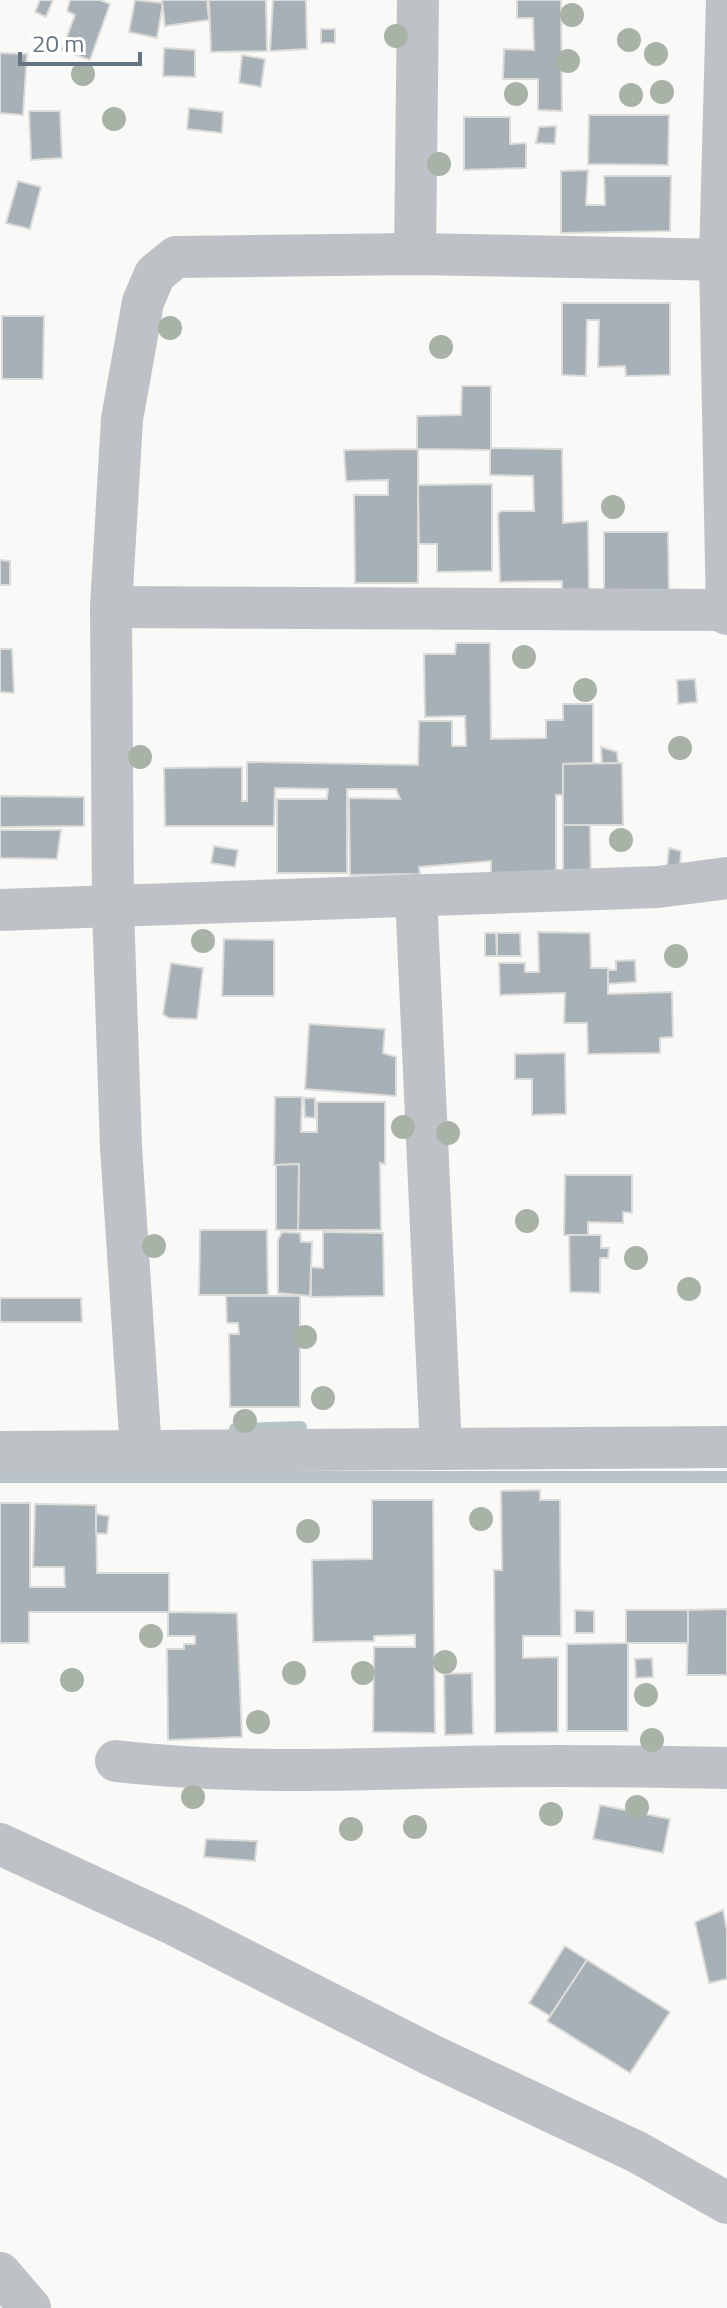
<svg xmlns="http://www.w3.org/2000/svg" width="727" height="2308" font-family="'Titillium Web',sans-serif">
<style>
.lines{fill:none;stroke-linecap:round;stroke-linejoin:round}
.stream{stroke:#b8c4c8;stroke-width:12}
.building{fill:#a7b0b6;stroke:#dbdbd9;stroke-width:2}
.street{stroke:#bec2c6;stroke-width:42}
.tree{fill:#a9b2a6}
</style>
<rect width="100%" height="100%" fill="#f9f9f7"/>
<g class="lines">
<!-- stream -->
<g class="stream">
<polyline points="235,1429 301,1427"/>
<polyline points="0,1477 727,1477"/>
</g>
</g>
<!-- building -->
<g class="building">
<polygon points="40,0 53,0 46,17 35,12"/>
<polygon points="70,0 100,0 110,4 90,60 62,50 75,15 67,11"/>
<polygon points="135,0 163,3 157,38 129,32"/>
<polygon points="162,0 207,0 209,20 165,26"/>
<polygon points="209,0 266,0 267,51 211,52"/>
<polygon points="273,0 306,0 307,49 270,51"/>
<polygon points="517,0 561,0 562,111 538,110 538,79 503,79 504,49 534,50 533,18 517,18"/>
<rect x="321" y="29" width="14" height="14"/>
<polygon points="164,48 195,50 195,77 163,76"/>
<polygon points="0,53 27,54 23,115 0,113"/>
<polygon points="242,55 265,59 261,87 239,83"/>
<polygon points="189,108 223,112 222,133 187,129"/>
<polygon points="29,111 60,111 62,158 31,160"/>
<polygon points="589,115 669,115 668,165 588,164"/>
<polygon points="464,117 510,117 510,144 526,143 526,168 464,170"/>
<polygon points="556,126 555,144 536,143 539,127"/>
<polygon points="588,170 586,205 605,205 604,176 671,176 670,231 561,233 561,171"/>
<polygon points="18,181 41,187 30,229 6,223"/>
<polygon points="562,303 670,303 670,375 626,376 625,366 598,367 599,320 587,320 586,376 562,375"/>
<polygon points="2,316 44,316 43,379 2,379"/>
<polygon points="462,386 491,386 491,448 562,449 563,523 588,521 589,596 562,596 562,581 500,582 498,514 501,511 534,511 533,476 490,475 490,450 418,449 418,583 355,583 354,495 388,495 388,480 346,481 344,450 417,449 417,416 461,415"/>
<polygon points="492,484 492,571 437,572 437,544 419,544 418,485"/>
<polygon points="604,532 668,532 669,595 604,594"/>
<polygon points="0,560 10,561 10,585 0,585"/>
<polygon points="456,643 490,643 491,739 546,738 546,720 563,720 563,704 593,704 593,763 563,764 564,795 556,795 556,884 491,885 491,861 419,867 420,874 350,875 349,798 400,799 396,789 347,789 347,873 277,873 277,799 327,799 328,789 275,788 274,826 165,826 164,768 242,767 242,801 247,801 247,762 418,765 419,721 452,721 452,746 466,746 465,716 425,717 424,654 455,654"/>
<polygon points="0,649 12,649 14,693 0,692"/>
<polygon points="695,679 697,702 678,704 677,680"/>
<polygon points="601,747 617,752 618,763 602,764"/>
<polygon points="622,763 623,825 563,825 563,764"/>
<polygon points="0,796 84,797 84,826 0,827"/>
<polygon points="563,825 590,825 591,885 563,885"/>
<polygon points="0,830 61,830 57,859 0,858"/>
<polygon points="214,846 238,850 235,867 211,863"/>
<polygon points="669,848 681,851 680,868 667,868"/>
<polygon points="538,932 590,933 591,968 608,968 608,994 672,992 673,1037 660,1038 660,1053 588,1054 587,1023 564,1023 565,993 500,995 499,963 525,963 525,972 539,972"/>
<polygon points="485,933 496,933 497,956 485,956"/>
<polygon points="497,933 520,933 521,956 497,956"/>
<polygon points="224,939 274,940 274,996 222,996"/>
<polygon points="635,960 636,982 608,984 608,970 616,970 616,961"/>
<polygon points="171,963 203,968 197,1019 169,1018 163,1014"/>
<polygon points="309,1024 385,1029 383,1053 396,1057 396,1096 305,1089"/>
<polygon points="565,1053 566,1114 532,1115 532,1079 515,1079 515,1054"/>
<polygon points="275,1097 302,1097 301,1132 317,1132 317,1102 385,1102 385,1164 380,1163 381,1230 298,1230 299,1164 274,1165"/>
<polygon points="304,1098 315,1098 315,1118 305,1117"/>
<polygon points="299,1164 298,1230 276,1230 276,1165"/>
<polygon points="565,1175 632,1175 632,1213 623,1212 623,1223 588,1222 588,1235 564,1235"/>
<polygon points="200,1230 267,1230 268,1295 199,1295"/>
<polygon points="282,1232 300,1233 301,1242 312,1242 310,1296 278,1293 278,1240"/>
<polygon points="323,1232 383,1233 384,1296 311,1297 311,1267 323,1268"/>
<polygon points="569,1235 601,1235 601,1248 609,1248 608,1258 600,1258 600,1293 570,1292"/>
<polygon points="226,1296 300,1296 300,1407 230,1407 229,1334 239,1334 238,1323 227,1323"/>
<polygon points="0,1298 81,1298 82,1322 0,1322"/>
<polygon points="540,1490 540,1500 560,1500 561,1636 523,1636 523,1658 558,1657 558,1732 495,1733 494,1570 502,1570 501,1491"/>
<polygon points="372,1500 433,1500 435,1733 373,1732 374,1647 415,1647 415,1635 374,1636 374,1641 313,1642 312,1560 372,1559"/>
<polygon points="0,1503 30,1503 30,1587 65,1587 64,1567 33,1567 35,1504 96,1505 97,1573 169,1573 169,1612 237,1613 242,1737 168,1740 167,1649 184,1649 184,1644 195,1644 195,1636 168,1636 168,1612 29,1612 29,1643 0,1643"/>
<polygon points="96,1514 109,1516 107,1534 96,1533"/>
<polygon points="727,1609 727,1675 687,1675 688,1610"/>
<polygon points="575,1610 594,1611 594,1633 575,1633"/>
<polygon points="626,1610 688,1610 688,1643 628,1643 628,1731 567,1731 567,1644 626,1643"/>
<polygon points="652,1658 653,1677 636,1678 635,1659"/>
<polygon points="472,1673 473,1734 445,1735 444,1674"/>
<polygon points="600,1805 670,1819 663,1853 593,1839"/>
<polygon points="206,1839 257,1841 255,1861 204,1857"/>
<polygon points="723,1910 727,1931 727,1979 709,1983 695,1922"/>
<polygon points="565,1946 587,1960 550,2016 529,2003"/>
<polygon points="587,1960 670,2012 630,2073 547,2021"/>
</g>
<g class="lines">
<!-- street -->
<g class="street">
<polyline points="727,0 720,260 727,614"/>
<polyline points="415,254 418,0"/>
<polyline points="111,607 727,610"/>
<polyline points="416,895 441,1449"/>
<polyline points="0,910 658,887 727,878"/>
<polyline points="141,1451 121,1147 113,909 111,607 122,419 143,302 155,274 176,257 415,254 727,260"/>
<polyline points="0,1452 727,1447"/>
<path d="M116,1761c114,13 228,9 342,6 90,-2 179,-1 269,1"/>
<polyline points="0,1844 175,1925 431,2055 637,2152 727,2203"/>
<polyline points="0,2273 30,2308"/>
</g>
</g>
<!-- trees -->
<g class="tree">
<circle cx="572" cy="15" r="12"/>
<circle cx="396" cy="36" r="12"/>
<circle cx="629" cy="40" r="12"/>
<circle cx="656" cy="54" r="12"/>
<circle cx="568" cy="61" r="12"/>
<circle cx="83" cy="74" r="12"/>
<circle cx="662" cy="92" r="12"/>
<circle cx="516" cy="94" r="12"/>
<circle cx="631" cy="95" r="12"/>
<circle cx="114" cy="119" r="12"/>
<circle cx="439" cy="164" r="12"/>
<circle cx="170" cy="328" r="12"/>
<circle cx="441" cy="347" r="12"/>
<circle cx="613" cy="507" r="12"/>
<circle cx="524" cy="657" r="12"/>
<circle cx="585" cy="690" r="12"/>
<circle cx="680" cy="748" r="12"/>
<circle cx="140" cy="757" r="12"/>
<circle cx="621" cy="840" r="12"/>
<circle cx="203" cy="941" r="12"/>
<circle cx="676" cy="956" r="12"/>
<circle cx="403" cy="1127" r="12"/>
<circle cx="448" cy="1133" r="12"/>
<circle cx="527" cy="1221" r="12"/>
<circle cx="154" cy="1246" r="12"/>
<circle cx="636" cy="1258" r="12"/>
<circle cx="689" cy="1289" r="12"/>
<circle cx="305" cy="1337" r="12"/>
<circle cx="323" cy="1398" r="12"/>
<circle cx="245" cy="1421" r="12"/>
<circle cx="481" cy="1519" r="12"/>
<circle cx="308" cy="1531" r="12"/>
<circle cx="151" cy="1636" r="12"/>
<circle cx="445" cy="1662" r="12"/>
<circle cx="294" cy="1673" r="12"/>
<circle cx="363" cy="1673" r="12"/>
<circle cx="72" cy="1680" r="12"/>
<circle cx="646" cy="1695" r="12"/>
<circle cx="258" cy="1722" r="12"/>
<circle cx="652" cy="1740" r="12"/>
<circle cx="193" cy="1797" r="12"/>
<circle cx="637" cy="1807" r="12"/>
<circle cx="551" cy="1814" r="12"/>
<circle cx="415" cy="1827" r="12"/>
<circle cx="351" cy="1829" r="12"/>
</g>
<!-- scale -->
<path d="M20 52v12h120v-12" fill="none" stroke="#657480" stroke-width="4"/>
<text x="32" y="52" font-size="24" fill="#657480" stroke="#ffffff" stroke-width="6" paint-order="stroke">20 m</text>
</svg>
